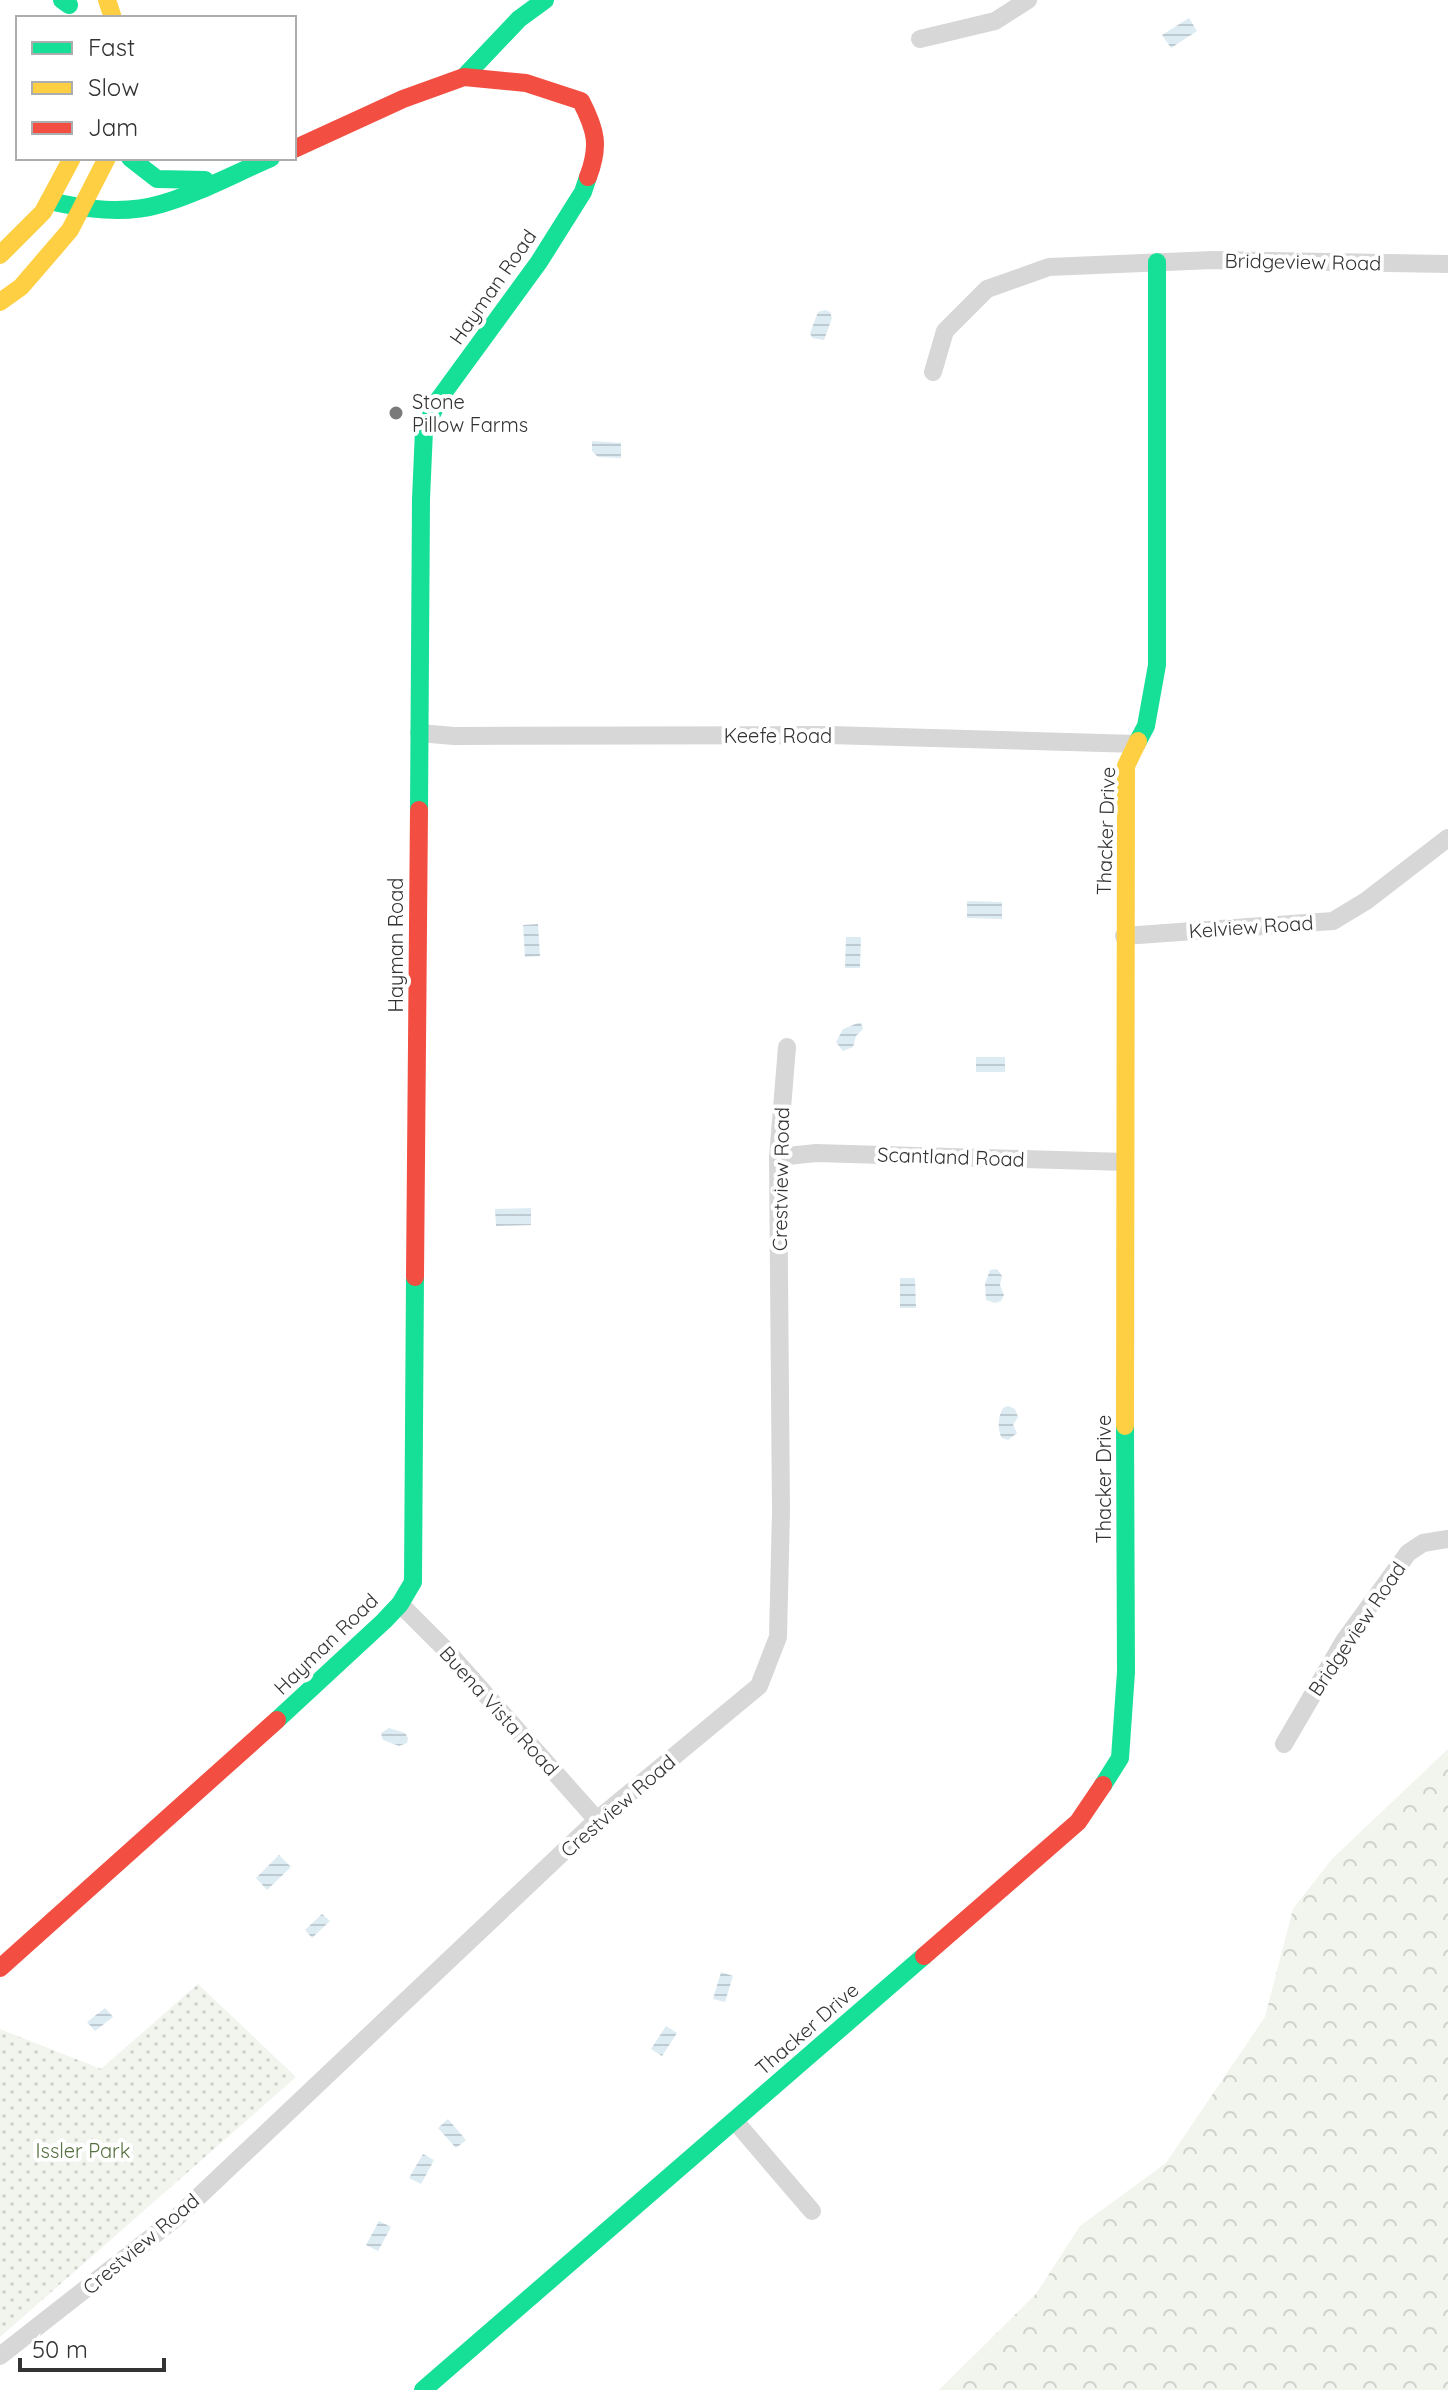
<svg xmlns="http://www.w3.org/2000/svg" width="1448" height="2390" font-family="Quicksand,sans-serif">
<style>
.forest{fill:url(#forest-crowns)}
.park{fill:url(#park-dots)}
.water{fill:url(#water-rules)}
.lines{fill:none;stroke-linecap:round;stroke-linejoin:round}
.street{stroke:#d7d7d7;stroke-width:18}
.fast{stroke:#16e098;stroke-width:18}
.slow{stroke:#ffcf43;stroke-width:18}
.jam{stroke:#f24e42;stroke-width:18}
.poi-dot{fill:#7a7a7a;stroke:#fff;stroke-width:3}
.labels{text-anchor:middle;stroke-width:8;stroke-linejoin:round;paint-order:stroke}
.street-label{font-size:20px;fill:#333;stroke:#fff}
.poi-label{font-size:20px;fill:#333;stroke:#fff;text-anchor:start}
.park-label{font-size:20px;fill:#56703f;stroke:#fff}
</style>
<defs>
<pattern id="forest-crowns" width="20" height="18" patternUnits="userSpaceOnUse" patternTransform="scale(2)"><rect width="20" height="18" fill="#f1f5ed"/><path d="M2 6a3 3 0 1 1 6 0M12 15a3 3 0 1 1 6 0" fill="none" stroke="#cfd2cc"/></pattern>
<pattern id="park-dots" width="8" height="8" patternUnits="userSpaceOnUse" patternTransform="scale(2)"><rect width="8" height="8" fill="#f1f5ed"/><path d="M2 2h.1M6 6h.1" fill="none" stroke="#cfd2cc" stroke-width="1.8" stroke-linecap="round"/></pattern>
<pattern id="water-rules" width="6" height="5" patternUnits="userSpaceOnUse" patternTransform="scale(2)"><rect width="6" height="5" fill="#ddebf3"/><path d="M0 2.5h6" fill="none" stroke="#becad1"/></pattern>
</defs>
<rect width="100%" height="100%" fill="#fff"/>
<!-- forest -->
<polygon class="forest" points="1448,1749 1448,2390 939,2390 1036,2294 1080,2226 1166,2163 1265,2017 1293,1909 1332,1859"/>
<!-- park -->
<polygon class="park" points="198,1984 296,2077 0,2337 0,2029 101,2069"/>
<!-- water -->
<g class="water">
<polygon points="1189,18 1197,31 1171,48 1162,35"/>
<polygon points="825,310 830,312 832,318 824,340 812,338 810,333 818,312"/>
<polygon points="592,441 621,443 621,458 598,457 592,451"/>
<polygon points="967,901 1002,902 1002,919 967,918"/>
<polygon points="538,924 540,956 525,957 523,925"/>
<polygon points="846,937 861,937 860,968 845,968"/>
<polygon points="858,1023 861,1023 863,1029 856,1036 853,1047 843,1051 836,1042 843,1029"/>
<rect x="976" y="1057" width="29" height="15"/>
<polygon points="531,1208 531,1225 496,1226 495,1209"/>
<polygon points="997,1269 1002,1276 1000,1285 1004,1295 1001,1301 995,1303 986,1300 985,1284 990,1270"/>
<polygon points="900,1278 915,1278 916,1308 900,1308"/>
<path d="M1008,1406l7,3 3,8 -5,8 4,8 -9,7 -6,-2c-5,-8 -4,-22 1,-30z"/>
<polygon points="389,1728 405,1733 408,1738 407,1743 399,1746 383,1740 381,1733"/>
<polygon points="279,1855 291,1867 267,1890 256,1878"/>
<polygon points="322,1914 330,1921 312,1938 305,1930"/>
<polygon points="721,1972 733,1976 725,2002 713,1999"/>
<polygon points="105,2008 113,2017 95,2031 87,2022"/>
<polygon points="666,2026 677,2033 662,2056 651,2049"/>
<polygon points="448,2119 466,2140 456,2148 438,2128"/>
<polygon points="423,2154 434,2160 421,2184 409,2178"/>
<polygon points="379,2221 391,2227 378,2251 366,2245"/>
</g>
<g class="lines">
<!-- street -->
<g class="street">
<polyline points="920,39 995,21 1028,0"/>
<polyline points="933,372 945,331 987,289 1049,267 1213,260 1448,264"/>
<polyline points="419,733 454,736 829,735 1137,744"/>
<polyline points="1124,936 1333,921 1366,901 1448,838"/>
<polyline points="778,1157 816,1153 1125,1162"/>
<polyline points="400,1604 446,1650 597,1820"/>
<polyline points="1284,1744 1344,1641 1408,1553 1423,1543 1448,1539"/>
<polyline points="735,2121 812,2211"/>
<polyline points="0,2356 176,2218 597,1820 759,1686 778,1637 781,1511 778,1157 787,1047"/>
</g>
<!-- fast -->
<g class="fast">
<polyline points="62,0 69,5"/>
<polyline points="464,77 519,19 545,0"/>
<polyline points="130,158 157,179 205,180"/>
<path d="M49,201c36,8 75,14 112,3 36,-10 75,-31 110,-46"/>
<polyline points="1138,741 1146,726 1157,665 1157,262"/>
<polyline points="419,810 421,499 424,430 439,399 539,262 583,192 588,177"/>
<polyline points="277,1720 384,1621 400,1604 413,1582 415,1277"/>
<polyline points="1103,1785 1120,1758 1126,1672 1125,1426"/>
<polyline points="423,2390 924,1956"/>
</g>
<!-- slow -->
<g class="slow">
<polyline points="107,0 113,18"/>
<polyline points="0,255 43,212 72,158"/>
<polyline points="0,302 21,287 70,230 107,158"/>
<polyline points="1125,1426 1126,766 1138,741"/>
</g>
<!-- jam -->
<g class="jam">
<path d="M294,149l109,-50 61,-22 62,6 55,18c15,29 19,45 7,76"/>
<polyline points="415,1277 419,810"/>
<polyline points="924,1956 1078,1822 1103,1785"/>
<polyline points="0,1968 277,1720"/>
</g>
</g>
<!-- markers -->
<circle class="poi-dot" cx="396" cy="413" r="8"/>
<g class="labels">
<!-- street labels -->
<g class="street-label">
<text transform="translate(1303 262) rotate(1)" y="7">Bridgeview Road</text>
<text transform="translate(493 287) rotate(-55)" y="7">Hayman Road</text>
<text x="778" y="743">Keefe Road</text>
<text transform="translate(1106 831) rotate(-88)" y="7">Thacker Drive</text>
<text transform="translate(1251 927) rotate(-4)" y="7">Kelview Road</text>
<text transform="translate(396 945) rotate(-90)" y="7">Hayman Road</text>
<text transform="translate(951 1157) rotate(2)" y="7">Scantland Road</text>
<text transform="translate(781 1179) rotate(-89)" y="7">Crestview Road</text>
<text transform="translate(1104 1479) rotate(-90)" y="7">Thacker Drive</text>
<text transform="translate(1357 1629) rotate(-56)" y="7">Bridgeview Road</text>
<text transform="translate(326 1644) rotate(-44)" y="7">Hayman Road</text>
<text transform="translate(499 1711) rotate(48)" y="7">Buena Vista Road</text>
<text transform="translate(618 1806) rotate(-41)" y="7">Crestview Road</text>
<text transform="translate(807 2029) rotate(-41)" y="7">Thacker Drive</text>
<text transform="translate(141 2244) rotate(-40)" y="7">Crestview Road</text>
</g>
<!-- poi labels -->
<g class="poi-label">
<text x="412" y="409">Stone<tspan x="412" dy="23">Pillow Farms</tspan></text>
</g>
<!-- park labels -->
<g class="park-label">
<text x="83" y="2158">Issler Park</text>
</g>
</g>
<!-- legend -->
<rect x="16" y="16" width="280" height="144" fill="#ffffff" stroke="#adadad" stroke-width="2"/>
<rect x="32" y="42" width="40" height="12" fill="#16e098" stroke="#adadad" stroke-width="2"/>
<text x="88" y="56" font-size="24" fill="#333333">Fast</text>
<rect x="32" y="82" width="40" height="12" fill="#ffcf43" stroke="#adadad" stroke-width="2"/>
<text x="88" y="96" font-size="24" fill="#333333">Slow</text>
<rect x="32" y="122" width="40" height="12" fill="#f24e42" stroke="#adadad" stroke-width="2"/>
<text x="88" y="136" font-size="24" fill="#333333">Jam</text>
<!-- scale -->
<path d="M20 2358v12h144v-12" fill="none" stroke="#333333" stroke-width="4"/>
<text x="32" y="2358" font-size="24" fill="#333333" stroke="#ffffff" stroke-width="6" paint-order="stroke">50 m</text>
</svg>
